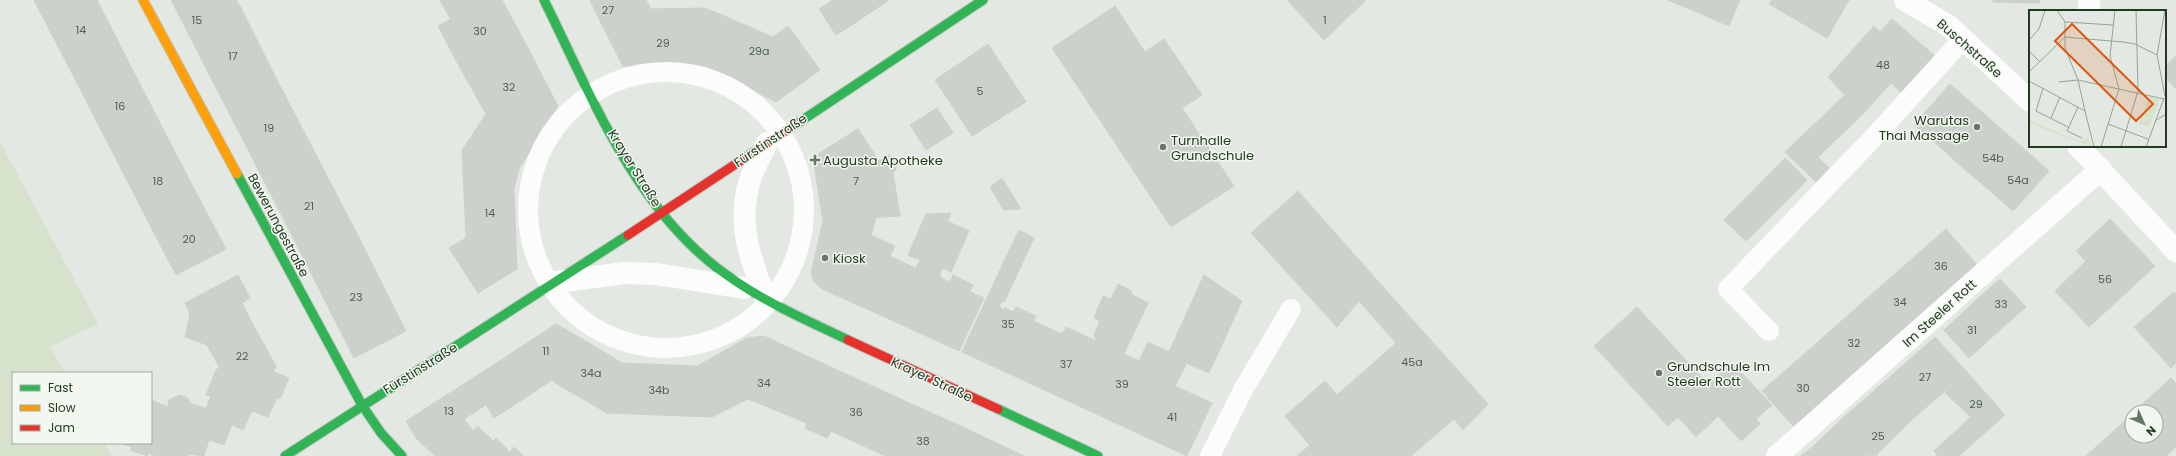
<svg xmlns="http://www.w3.org/2000/svg" width="2176" height="456" font-family="Poppins,sans-serif">
<style>
.green{fill:#d6e2cb}
.building{fill:#ccd1cb;stroke:#ccd1cb}
.lines{fill:none;stroke-linecap:round;stroke-linejoin:round}
.fast-casing{stroke:#bdc5bc;stroke-width:11}
.slow-casing{stroke:#bdc5bc;stroke-width:11}
.jam-casing{stroke:#bdc5bc;stroke-width:11}
.lane{stroke:#fbfcfb;stroke-width:20}
.street{stroke:#fbfcfb;stroke-width:22}
.fast{stroke:#30b455;stroke-width:9}
.slow{stroke:#ff9f0a;stroke-width:9}
.jam{stroke:#e5322d;stroke-width:9}
.poi-dot{fill:#667864;stroke:#f2f7f0;stroke-width:1.5}
.labels{text-anchor:middle;stroke-width:3;stroke-linejoin:round;paint-order:stroke}
.number-label{font-size:11px;fill:#4d614c}
.street-label{font-size:13px;fill:#223b20;stroke:#f2f7f0}
.poi-label{font-size:13px;fill:#223b20;stroke:#f2f7f0;text-anchor:start}
.inset-road{fill:none;stroke:#96a394;stroke-width:1}
.view{fill:#de580d;fill-opacity:0.15;stroke:#de580d;stroke-width:2}
.inset-edge{fill:none;stroke:#223b20;stroke-width:2}
</style>
<rect width="100%" height="100%" fill="#e3e8e2"/>
<!-- green -->
<polygon class="green" points="0,142 98,324 50,347 65,373 13,373 13,443 104,443 112,456 0,456"/>
<!-- building -->
<g class="building">
<polygon points="34,0 48,0 37,6"/>
<polygon points="48,0 97,0 125,55 76,81 37,6"/>
<polygon points="171,0 236,0 240,6 188,33"/>
<polygon points="440,0 488,0 451,20"/>
<polygon points="488,0 502,0 521,35 460,68 438,26"/>
<polygon points="590,0 641,0 600,21"/>
<polygon points="641,0 646,0 651,9 704,8 722,15 706,66 623,66 600,21"/>
<polygon points="833,0 836,0 852,25 836,35 819,9"/>
<polygon points="836,0 889,0 852,25"/>
<polygon points="1287,0 1366,0 1324,40"/>
<polygon points="1668,0 1702,0 1697,12"/>
<polygon points="1702,0 1740,0 1729,26 1697,12"/>
<polygon points="1772,0 1849,0 1827,38 1769,4"/>
<polygon points="1993,0 2040,0 2040,3 1993,2"/>
<polygon points="240,6 277,80 226,107 188,33"/>
<polygon points="1115,6 1145,52 1164,39 1202,95 1182,108 1234,186 1171,227 1052,48"/>
<polygon points="722,15 773,37 788,26 820,70 776,102 706,66"/>
<polygon points="1892,19 1935,56 1902,93 1881,74 1854,105 1828,77 1874,26 1880,32"/>
<polygon points="521,35 558,106 519,169 469,140 486,114 460,68"/>
<polygon points="988,44 1026,102 972,136 935,80"/>
<polygon points="125,55 164,131 115,157 76,81"/>
<polygon points="2176,56 2176,89 2165,78 2165,66"/>
<polygon points="1881,74 1891,83 1863,114 1818,157 1829,168 1816,182 1785,152 1845,95 1854,105"/>
<polygon points="277,80 313,149 261,175 226,107"/>
<polygon points="1950,84 1975,106 1940,147 1914,125"/>
<polygon points="1975,106 1999,127 1963,168 1940,147"/>
<polygon points="937,108 953,133 926,150 910,125"/>
<polygon points="1999,127 2023,148 1988,189 1963,168"/>
<polygon points="858,129 879,161 889,155 895,160 897,168 893,173 900,216 823,221 813,157"/>
<polygon points="164,131 202,204 152,229 115,157"/>
<polygon points="469,140 519,169 514,189 517,269 478,293 449,248 466,238 462,150"/>
<polygon points="2023,148 2049,171 2013,211 1988,189"/>
<polygon points="313,149 358,236 306,263 261,175"/>
<polygon points="1785,158 1807,180 1746,241 1724,220"/>
<polygon points="1002,178 1021,209 1004,210 990,187"/>
<polygon points="1298,191 1377,280 1337,327 1251,233"/>
<polygon points="202,204 226,249 176,275 152,229"/>
<polygon points="951,213 923,272 916,268 920,260 908,255 926,214"/>
<polygon points="876,218 871,235 895,246 890,256 923,272 900,324 822,289 814,282 811,273 823,221"/>
<polygon points="2110,219 2155,266 2089,327 2055,291 2086,261 2076,251"/>
<polygon points="947,221 969,231 951,272 943,268 940,273 941,278 950,282 953,275 973,285 970,292 984,298 959,351 900,324"/>
<polygon points="1946,229 1978,266 1936,302 1904,266"/>
<polygon points="1019,230 1034,238 1014,281 998,274"/>
<polygon points="358,236 406,331 354,358 306,263"/>
<polygon points="1904,266 1936,302 1897,338 1864,301"/>
<polygon points="998,274 1014,281 1005,301 999,304 1002,310 1005,308 1013,312 1016,307 1036,316 1033,321 1049,328 1025,381 962,352"/>
<polygon points="238,275 250,298 242,303 251,321 207,345 185,337 190,314 185,303"/>
<polygon points="1204,275 1242,301 1209,373 1186,363 1188,360 1169,352"/>
<polygon points="2000,279 2026,307 2001,329 1975,301"/>
<polygon points="1377,280 1488,404 1463,430 1454,419 1411,456 1319,456 1285,416 1325,381 1337,395 1396,343 1359,301"/>
<polygon points="1118,284 1132,291 1107,346 1096,341 1094,334 1100,321 1094,318 1103,296 1111,299"/>
<polygon points="2174,292 2176,294 2176,363 2171,368 2134,327"/>
<polygon points="1131,294 1148,303 1124,354 1107,346"/>
<polygon points="1864,301 1897,338 1843,385 1811,348"/>
<polygon points="1975,301 2001,329 1969,358 1944,330"/>
<polygon points="1637,307 1708,384 1732,363 1772,405 1756,419 1760,424 1741,441 1718,416 1696,437 1678,417 1668,426 1594,346"/>
<polygon points="251,321 276,366 228,383 207,345"/>
<polygon points="556,324 584,340 557,384 552,380 522,400 498,362"/>
<polygon points="1066,327 1107,346 1079,406 1025,381 1049,328 1062,334"/>
<polygon points="764,336 833,368 807,423 748,399 712,417 697,366 747,338"/>
<polygon points="1935,337 1967,372 1915,417 1884,382"/>
<polygon points="584,340 622,363 607,413 557,384"/>
<polygon points="1148,342 1169,352 1133,431 1079,406 1107,346 1139,361"/>
<polygon points="1811,348 1843,385 1795,428 1762,391"/>
<polygon points="1169,352 1188,360 1175,386 1212,403 1187,456 1133,431"/>
<polygon points="498,362 522,400 494,418 486,405 464,419 473,431 478,426 493,441 479,456 435,456 416,438 406,421"/>
<polygon points="622,363 697,366 712,417 607,413"/>
<polygon points="276,366 274,372 289,378 280,399 277,398 268,417 252,411 243,430 232,425 224,445 209,440 204,456 189,454 188,456 156,456 148,453 147,456 130,450 132,447 123,444 151,443 151,400 168,407 169,400 179,395 188,398 191,404 206,408 211,396 206,395 216,370 219,368 228,383"/>
<polygon points="833,368 905,401 881,454 831,431 827,438 805,428"/>
<polygon points="1967,372 2005,415 1959,456 1938,456 1934,451 1971,417 1945,393"/>
<polygon points="2171,378 2176,384 2176,447 2166,456 2160,456 2142,436 2156,436 2156,412 2134,412"/>
<polygon points="1884,382 1915,417 1877,454 1844,417"/>
<polygon points="905,401 965,428 952,456 886,456 881,454"/>
<polygon points="1844,417 1877,454 1878,455 1820,456 1812,447"/>
<polygon points="2127,419 2132,424 2132,436 2142,436 2160,456 2086,456"/>
<polygon points="965,428 1024,456 952,456"/>
<polygon points="496,438 510,452 514,447 523,456 479,456"/>
<polygon points="1310,445 1319,456 1297,456"/>
<polygon points="1812,447 1820,456 1801,456"/>
</g>
<g class="lines">
<!-- fast casing -->
<g class="fast-casing">
<g id="fast">
<path d="M544,0c46,93 88,202 172,267 41,32 86,51 132,73"/>
<polyline points="798,123 983,0"/>
<polyline points="237,174 362,405 381,433 402,456"/>
<polyline points="998,409 1098,456"/>
<polyline points="285,456 628,235"/>
</g>
</g>
<!-- slow casing -->
<g class="slow-casing">
<polyline id="slow" points="143,0 237,174"/>
</g>
<!-- jam casing -->
<g class="jam-casing">
<g id="jam">
<polyline points="628,235 798,123"/>
<polyline points="848,340 998,409"/>
</g>
</g>
<!-- lane -->
<g class="lane">
<circle cx="666" cy="210" r="138"/>
<polyline points="1769,331 1728,289 1876,135 1963,39"/>
<polyline points="1210,456 1243,390 1291,309"/>
</g>
<!-- street -->
<g class="street">
<polyline points="1905,0 1949,26 2030,101"/>
<polyline points="2089,11 2089,0"/>
<path d="M767,143c-6,12 -13,24 -17,37 -14,45 1,81 17,122"/>
<polyline points="2078,146 2176,251"/>
<polyline points="557,282 624,273 656,274 744,288"/>
<polyline points="1777,456 2101,169"/>
</g>
<!-- fast -->
<use href="#fast" class="fast"/>
<!-- slow -->
<use href="#slow" class="slow"/>
<!-- jam -->
<use href="#jam" class="jam"/>
</g>
<!-- markers -->
<g class="poi-dot">
<circle cx="1977" cy="127" r="4"/>
<circle cx="1163" cy="147" r="4"/>
<path d="M813 154h4v4h4v4h-4v4h-4v-4h-4v-4h4z"/>
<circle cx="825" cy="258" r="4"/>
<circle cx="1659" cy="373" r="4"/>
</g>
<g class="labels">
<!-- number labels -->
<g class="number-label">
<text x="608" y="14">27</text>
<text x="197" y="24">15</text>
<text x="1325" y="24">1</text>
<text x="81" y="34">14</text>
<text x="480" y="35">30</text>
<text x="663" y="47">29</text>
<text x="759" y="55">29a</text>
<text x="233" y="60">17</text>
<text x="1883" y="69">48</text>
<text x="509" y="91">32</text>
<text x="980" y="95">5</text>
<text x="120" y="110">16</text>
<text x="269" y="132">19</text>
<text x="1993" y="162">54b</text>
<text x="2018" y="184">54a</text>
<text x="158" y="185">18</text>
<text x="856" y="185">7</text>
<text x="309" y="210">21</text>
<text x="490" y="217">14</text>
<text x="189" y="243">20</text>
<text x="1941" y="270">36</text>
<text x="2105" y="283">56</text>
<text x="356" y="301">23</text>
<text x="1900" y="306">34</text>
<text x="2001" y="308">33</text>
<text x="1008" y="328">35</text>
<text x="1972" y="334">31</text>
<text x="1854" y="347">32</text>
<text x="546" y="355">11</text>
<text x="242" y="360">22</text>
<text x="1412" y="366">45a</text>
<text x="1066" y="368">37</text>
<text x="591" y="377">34a</text>
<text x="1925" y="381">27</text>
<text x="764" y="387">34</text>
<text x="1122" y="388">39</text>
<text x="1803" y="392">30</text>
<text x="659" y="394">34b</text>
<text x="1976" y="408">29</text>
<text x="449" y="415">13</text>
<text x="856" y="416">36</text>
<text x="1172" y="421">41</text>
<text x="1878" y="440">25</text>
<text x="923" y="445">38</text>
</g>
<!-- street labels -->
<g class="street-label">
<text transform="translate(1970 48) rotate(41)" y="5">Buschstraße</text>
<text transform="translate(770 140) rotate(-34)" y="5">Fürstinstraße</text>
<text transform="translate(635 168) rotate(58)" y="5">Krayer Straße</text>
<text transform="translate(279 225) rotate(62)" y="5">Bewerungestraße</text>
<text transform="translate(1939 313) rotate(-42)" y="5">Im Steeler Rott</text>
<text transform="translate(420 368) rotate(-32)" y="5">Fürstinstraße</text>
<text transform="translate(932 379) rotate(25)" y="5">Krayer Straße</text>
</g>
<!-- poi labels -->
<g class="poi-label">
<text x="1969" y="125" text-anchor="end">Warutas<tspan x="1969" dy="15">Thai Massage</tspan></text>
<text x="1171" y="145">Turnhalle<tspan x="1171" dy="15">Grundschule</tspan></text>
<text x="823" y="165">Augusta Apotheke</text>
<text x="833" y="263">Kiosk</text>
<text x="1667" y="371">Grundschule Im<tspan x="1667" dy="15">Steeler Rott</tspan></text>
</g>
</g>
<!-- overview -->
<g transform="translate(2029 10)">
<rect width="137" height="137" fill="#e3e8e2"/>
<path d="M120,87l11,2 -11,28 -10,-3zM0,110l52,22 7,-4 4,9 -63,-24z" fill="#d6e2cb"/>
<path class="inset-road" d="M28,0l8,12v26l13,32 7,31M136,0l-8,45 8,41M36,12l48,3M35,27l59,5 12,2 22,11M0,30l10,-11 6,-19M0,41l11,11M0,62l35,-34M0,71l56,30 9,36M30,72l19,-2 86,19M14,78l-7,23 32,16M49,97l-11,24 15,7M22,108l9,-21M126,111l11,-7M79,114l40,15M72,137l18,-58 -9,-33 5,-46M92,137l17,-56 -2,-81M117,137l18,-49"/>
<path class="view" d="M43,14l81,80 -17,17 -81,-80z"/>
<rect width="137" height="137" class="inset-edge"/>
</g>
<!-- legend -->
<rect x="12" y="372" width="140" height="72" fill="#f2f7f0" stroke="#9fac9d"/>
<rect x="20" y="385" width="20" height="6" fill="#30b455" stroke="#9fac9d"/>
<text x="48" y="392" font-size="12" fill="#223b20">Fast</text>
<rect x="20" y="405" width="20" height="6" fill="#ff9f0a" stroke="#9fac9d"/>
<text x="48" y="412" font-size="12" fill="#223b20">Slow</text>
<rect x="20" y="425" width="20" height="6" fill="#e5322d" stroke="#9fac9d"/>
<text x="48" y="432" font-size="12" fill="#223b20">Jam</text>
<!-- north arrow -->
<g transform="translate(2144 424) rotate(135)"><circle r="19" fill="#f2f7f0" stroke="#9fac9d"/>
<path d="M0-3L7 15L0 10L-7 15Z" fill="#667864"/>
<text y="-6" font-size="11" font-weight="bold" text-anchor="middle" fill="#223b20">N</text>
</g>
</svg>
